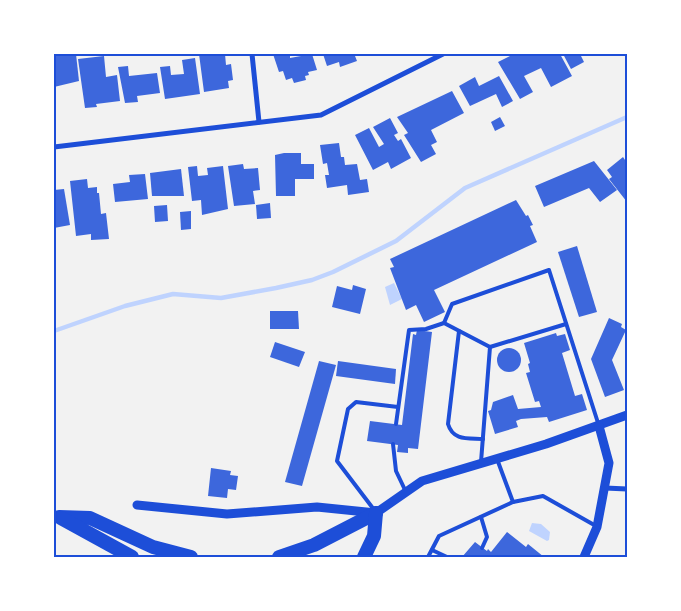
<svg xmlns="http://www.w3.org/2000/svg" width="681" height="611" font-family="'Golos Text',sans-serif">
<style>
.water{fill:#bfd3fe}
.lines{fill:none;stroke-linecap:round;stroke-linejoin:round}
.stream{stroke:#bfd3fe;stroke-width:4.5}
.building{fill:#3d67dc}
.service{stroke:#1d4ed8;stroke-width:4}
.minor{stroke:#1d4ed8;stroke-width:5}
.tertiary{stroke:#1d4ed8;stroke-width:9}
.motorway{stroke:#1d4ed8;stroke-width:14}
.neatline{fill:none;stroke:#1d4ed8;stroke-width:2}
</style>
<rect width="100%" height="100%" fill="#f2f2f2"/>
<!-- water -->
<g class="water">
<polygon points="394,283 402,299 390,305 385,287"/>
<polygon points="532,523 541,524 550,532 549,540 547,541 529,531"/>
</g>
<g class="lines">
<!-- stream -->
<polyline class="stream" points="54,331 125,306 173,294 221,298 276,288 312,280 333,272 396,241 465,188 627,117"/>
</g>
<!-- building -->
<g class="building">
<polygon points="54,54 76,54 79,81 54,87"/>
<polygon points="199,54 225,54 226,65 231,64 233,80 228,81 229,88 204,92"/>
<polygon points="273,54 294,54 290,55 290,58 312,54 317,70 308,72 309,75 305,76 306,80 294,83 292,78 286,80 283,71 279,72"/>
<polygon points="323,54 360,54 355,56 357,61 340,67 339,62 327,66"/>
<polygon points="514,54 560,54 572,76 551,87 541,68 524,76 533,92 520,99 498,62"/>
<polygon points="563,54 580,54 584,62 571,69"/>
<polygon points="104,56 106,77 117,75 120,101 96,104 97,107 85,108 78,59"/>
<polygon points="195,58 200,94 165,99 160,67 170,66 171,75 184,74 182,60"/>
<polygon points="128,66 129,76 157,73 160,93 137,96 138,102 125,103 118,67"/>
<polygon points="499,76 513,101 502,107 496,94 470,106 459,86 475,77 479,86"/>
<polygon points="452,91 464,113 431,130 437,142 431,145 436,154 421,162 404,135 408,133 397,117"/>
<polygon points="500,117 505,126 495,131 491,122"/>
<polygon points="390,118 398,133 394,135 398,141 401,139 411,158 391,169 388,162 373,170 355,135 369,128 379,147 384,144 373,127"/>
<polygon points="339,143 341,157 344,157 345,165 357,164 360,180 367,179 369,192 348,195 347,185 327,188 325,175 329,175 327,163 323,164 320,145"/>
<polygon points="284,153 301,153 301,164 314,164 314,179 295,179 295,196 276,196 275,155"/>
<polygon points="623,157 627,163 627,202 609,179 612,177 607,170"/>
<polygon points="594,161 617,190 600,202 589,188 544,207 535,186"/>
<polygon points="243,164 244,169 258,168 260,190 253,191 255,204 234,206 228,166"/>
<polygon points="197,166 198,176 208,175 207,168 223,166 228,209 202,215 201,200 192,201 188,167"/>
<polygon points="181,169 184,196 152,196 150,173"/>
<polygon points="145,174 148,199 115,202 113,184 130,182 129,175"/>
<polygon points="87,179 88,188 97,187 97,193 99,193 101,214 106,213 109,239 91,240 91,234 76,236 70,181"/>
<polygon points="64,189 70,225 54,228 54,190"/>
<polygon points="516,200 526,216 528,215 533,225 530,226 537,242 434,290 445,312 424,322 416,305 406,310 390,268 394,267 390,259"/>
<polygon points="270,203 271,218 257,219 256,205"/>
<polygon points="167,205 168,221 155,222 154,206"/>
<polygon points="191,211 191,229 181,230 180,212"/>
<polygon points="577,246 597,312 579,317 558,252"/>
<polygon points="353,285 366,289 360,314 332,307 337,286 352,290"/>
<polygon points="270,311 298,311 299,329 270,329"/>
<polygon points="609,318 622,324 621,327 626,330 612,360 624,390 605,397 591,359"/>
<polygon points="417,330 432,332 418,449 408,448 408,453 397,452 398,445 367,441 370,421 402,425 413,334 416,335"/>
<polygon points="556,333 557,336 565,334 570,350 562,353 575,396 582,394 587,410 549,422 547,417 521,419 516,421 518,427 495,434 488,411 491,410 493,402 513,395 518,409 541,407 539,401 535,402 526,373 530,372 528,364 530,363 524,343"/>
<polygon points="275,342 305,352 299,367 270,357"/>
<circle cx="509" cy="360" r="12"/>
<polygon points="319,361 336,365 302,486 285,482"/>
<polygon points="338,361 396,369 395,384 336,376"/>
<polygon points="211,468 231,471 230,475 238,476 236,490 228,489 227,498 208,496"/>
<polygon points="507,532 526,547 528,544 544,557 462,557 475,542 487,551 488,549 491,552"/>
</g>
<g class="lines">
<!-- service -->
<g class="service">
<polyline points="444,323 452,304 549,270 599,426"/>
<path d="M459,331l-11,93c5,17 20,14 35,15"/>
<polyline points="396,424 409,330 426,329 444,323 490,347"/>
<polyline points="393,444 396,471 406,492"/>
<polyline points="497,459 513,502 543,496 596,526"/>
<polyline points="481,462 490,347 566,324"/>
<polyline points="375,511 337,461 348,409 356,402 398,407"/>
<polyline points="481,517 487,537 482,548"/>
<polyline points="432,550 447,557"/>
<polyline points="428,557 439,536 513,502"/>
</g>
<!-- minor -->
<g class="minor">
<polyline points="252,54 259,122"/>
<polyline points="54,147 321,115 443,54"/>
<polyline points="605,488 627,489"/>
</g>
<!-- tertiary -->
<g class="tertiary">
<polyline points="137,505 227,514 317,507 376,513 422,481 546,444 627,415"/>
<polyline points="584,557 597,527 609,463 599,426"/>
</g>
<!-- motorway -->
<g class="motorway">
<polyline points="59,517 90,518 153,547 191,557"/>
<polyline points="61,518 132,557"/>
<polyline points="279,557 314,545 376,513"/>
<polyline points="364,557 374,536 376,513"/>
</g>
</g>
<!-- border -->
<rect width="681" height="611" fill="none" stroke="#ffffff" stroke-width="110"/>
<rect x="55" y="55" width="571" height="501" class="neatline"/>
</svg>
